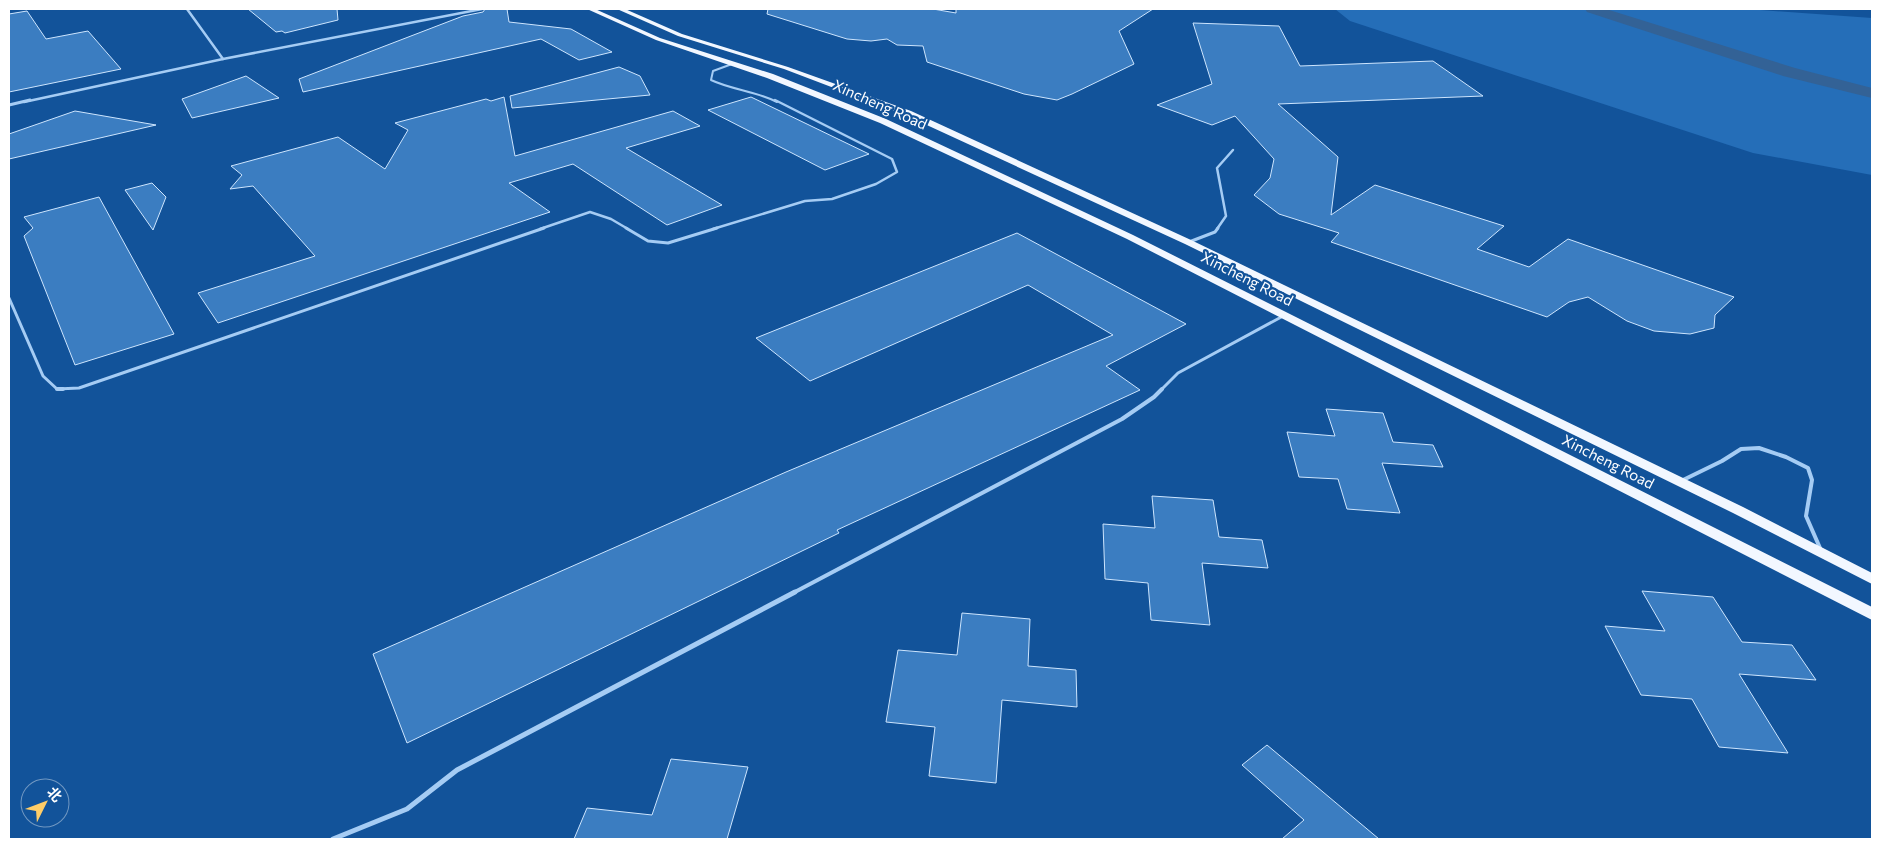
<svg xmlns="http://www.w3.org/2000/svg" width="1881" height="848" font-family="Commissioner,'Noto Sans SC',sans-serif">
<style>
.green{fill:#256eb8}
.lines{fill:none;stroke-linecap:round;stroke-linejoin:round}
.canal{fill:#336296;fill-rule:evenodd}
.building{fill:#3b7dc1;stroke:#cde5fe}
.service-far4{stroke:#a5ccf4;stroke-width:2}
.service-far3{stroke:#a5ccf4;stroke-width:2.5}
.service-far2{stroke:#a5ccf4;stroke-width:3}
.service-far1{stroke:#a5ccf4;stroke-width:4}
.service{stroke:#a5ccf4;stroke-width:5}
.minor-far1{stroke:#a5ccf4;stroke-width:2.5}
.minor{stroke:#a5ccf4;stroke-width:3}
.primary{fill:#f2f7ff;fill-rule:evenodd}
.labels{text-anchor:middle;stroke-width:4.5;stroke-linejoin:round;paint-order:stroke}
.street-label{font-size:15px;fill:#fff;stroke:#12539a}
</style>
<rect width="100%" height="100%" fill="#12539a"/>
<!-- green -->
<polygon class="green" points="1335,9 1747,9 1872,18 1872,175 1753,153 1350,21"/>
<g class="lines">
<!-- canal -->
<polygon class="canal" points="1585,9 1606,9 1795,68 1872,88 1872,98 1783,76 1587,12"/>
</g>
<!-- building -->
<g class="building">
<polygon points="248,9 337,9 338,20 285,33 282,31 276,32"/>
<polygon points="485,9 507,9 509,22 571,29 612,52 579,60 541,39 303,92 299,79 463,16 483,12"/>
<polygon points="768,9 933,9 956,13 956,9 1153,9 1119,31 1134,64 1072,94 1057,100 1024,94 927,62 923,46 897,45 887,39 871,41 847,39 767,14"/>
<polygon points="27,11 46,39 88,31 121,69 9,92 9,14"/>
<polygon points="1193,23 1279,26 1300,66 1433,61 1483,96 1278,104 1338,157 1331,215 1375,185 1504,226 1477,249 1529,267 1568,239 1734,297 1715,315 1714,328 1690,334 1654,331 1627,321 1588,297 1569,302 1547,317 1331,242 1339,233 1279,214 1254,195 1270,178 1274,159 1235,116 1212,125 1157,105 1212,84"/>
<polygon points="619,67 640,76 650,95 512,108 510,96"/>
<polygon points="246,76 279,98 192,118 182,99"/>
<polygon points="504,97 515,156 673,111 700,126 626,148 722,205 667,225 573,164 509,183 550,212 218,323 198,293 315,256 253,186 230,189 242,175 231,166 338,137 385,169 408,130 395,123 486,99 491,101"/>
<polygon points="751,97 869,154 825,170 708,110"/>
<polygon points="75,111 156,125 9,159 9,134"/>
<polygon points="152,183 166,197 153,230 125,190"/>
<polygon points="99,197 174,334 75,365 24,236 33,228 24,217"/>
<polygon points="1017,233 1186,324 1106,366 1140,390 837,530 839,533 407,743 373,654 786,472 1113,335 1028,285 810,381 756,338"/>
<polygon points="1326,409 1383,413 1393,442 1433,445 1443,467 1382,463 1400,513 1347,509 1338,479 1299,477 1287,432 1335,436"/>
<polygon points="1152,496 1213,500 1219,537 1262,540 1268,568 1202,563 1210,625 1151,620 1148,583 1105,579 1103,524 1155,528"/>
<polygon points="1642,591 1713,597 1742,642 1792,645 1816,680 1739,674 1788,753 1719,747 1692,699 1641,695 1605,626 1665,631"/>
<polygon points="962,613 1030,619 1028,666 1076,670 1077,707 1002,700 996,783 929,776 935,727 886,722 898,650 957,655"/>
<polygon points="1267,745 1379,839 1282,839 1304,820 1242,765"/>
<polygon points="671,759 748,767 727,839 574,839 587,808 652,815"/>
</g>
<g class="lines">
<!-- service-far4 -->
<path class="service-far4" d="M732,64l-19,7 -2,9c21,10 45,11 66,22"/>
<!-- service-far3 -->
<g class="service-far3">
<polyline points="540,229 590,212 611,219 628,229"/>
<polyline points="713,229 805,201 832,199 876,184 897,172 892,159 775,100"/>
<polyline points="1217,229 1226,216 1217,168 1233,150"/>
</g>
<!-- service-far2 -->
<g class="service-far2">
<polyline points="626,228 648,241 668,243 717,228"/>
<polyline points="1189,242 1215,232 1218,228"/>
<polyline points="9,298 43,376 57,389 79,388 544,228"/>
<polyline points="1161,390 1178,373 1285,315"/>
</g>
<!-- service-far1 -->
<g class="service-far1">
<polyline points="57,389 63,389"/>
<polyline points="1681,481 1722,461 1741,449 1759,448 1786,457 1808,468 1812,480 1806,516 1820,548"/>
<polyline points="793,593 1122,419 1154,397 1162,389"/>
</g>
<!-- service -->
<polyline class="service" points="333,839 407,809 457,770 795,592"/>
<!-- minor-far1 -->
<g class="minor-far1">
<polyline points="187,9 223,59"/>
<polyline points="24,102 223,59 482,9"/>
</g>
<!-- minor -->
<polyline class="minor" points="9,105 30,100"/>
<!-- primary -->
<g class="primary">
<polygon points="587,9 595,9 660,38 773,74 886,119 1133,235 1872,607 1872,620 1127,239 880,123 767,78 656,40"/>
<polygon points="617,9 625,9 682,34 788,67 911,111 1191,240 1743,507 1872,573 1872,584 1733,513 1185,244 905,115 784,69 678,36"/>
</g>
</g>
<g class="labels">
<!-- street labels -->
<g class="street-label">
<text transform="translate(880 105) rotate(24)" y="5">Xincheng Road</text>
<text transform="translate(1247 279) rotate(27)" y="5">Xincheng Road</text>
<text transform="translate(1608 462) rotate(27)" y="5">Xincheng Road</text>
</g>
</g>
<!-- border -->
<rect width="1881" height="848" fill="none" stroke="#ffffff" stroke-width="20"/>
<!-- north arrow -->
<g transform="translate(45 803) rotate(48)"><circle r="24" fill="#12539a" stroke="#7198c2"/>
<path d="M0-4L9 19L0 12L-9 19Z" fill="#ffcd68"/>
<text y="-8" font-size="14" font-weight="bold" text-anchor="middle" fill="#ffffff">北</text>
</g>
</svg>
